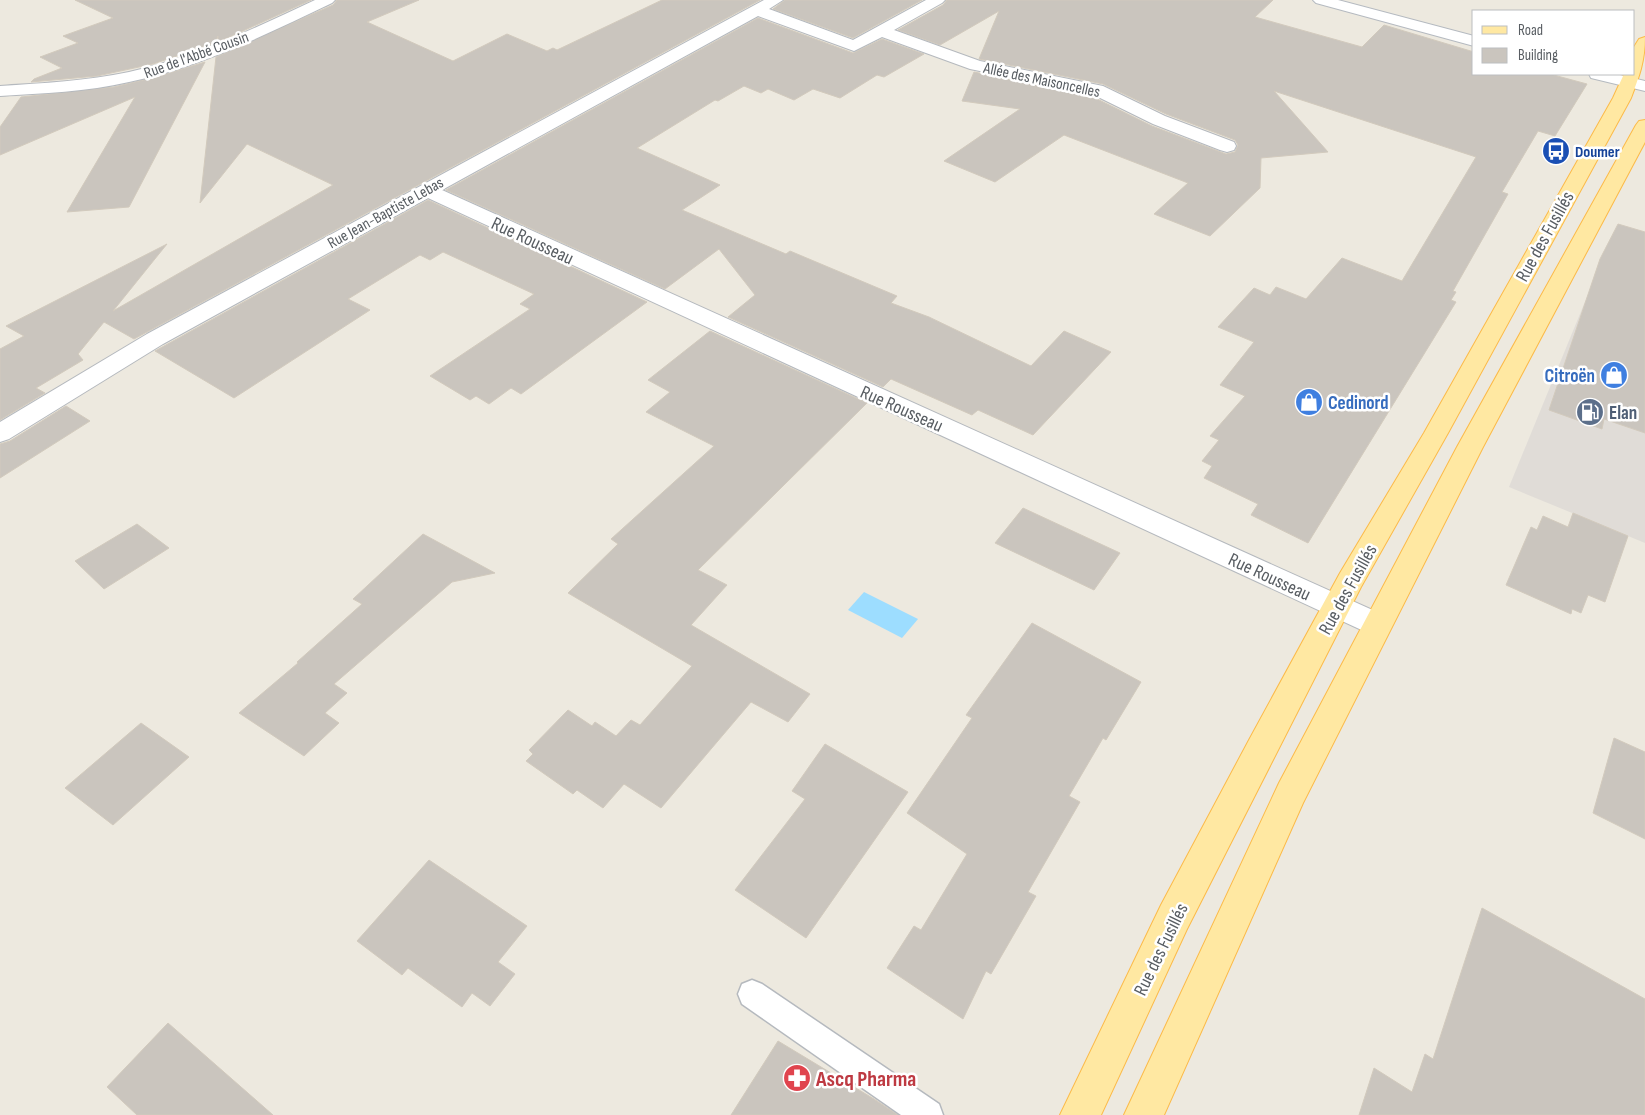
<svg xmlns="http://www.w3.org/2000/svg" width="1645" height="1115" font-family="'Sofia Sans Condensed',sans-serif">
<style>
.industrial{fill:#e0dcd7}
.water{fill:#9dddff}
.building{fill:#cac5be;stroke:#d2cabd}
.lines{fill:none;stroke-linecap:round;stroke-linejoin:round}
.service-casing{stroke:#b5b9be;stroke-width:3}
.minor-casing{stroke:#b5b9be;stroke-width:2}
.secondary-casing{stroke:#b5bac0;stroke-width:2}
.primary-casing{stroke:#fcba48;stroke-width:2}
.service{fill:#fff;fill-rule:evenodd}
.minor{fill:#fff;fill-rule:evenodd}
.secondary{fill:#fff;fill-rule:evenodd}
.primary{fill:#ffe8a2;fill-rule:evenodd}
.labels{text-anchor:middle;stroke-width:5;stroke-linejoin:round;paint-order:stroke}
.far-street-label{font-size:16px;fill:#585d62;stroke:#fff}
.far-transit-label{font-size:16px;font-weight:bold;fill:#164399;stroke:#fff;text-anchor:start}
.street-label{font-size:19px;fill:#585d62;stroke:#fff}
.shop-label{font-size:19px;font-weight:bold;fill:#366cbe;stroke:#fff;text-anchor:end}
.service-label{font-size:19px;font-weight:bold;fill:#4e5e75;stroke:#fff;text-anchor:start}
.near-health-label{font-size:22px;font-weight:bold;fill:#be3a42;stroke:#fff;text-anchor:start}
</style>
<rect width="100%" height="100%" fill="#ede9df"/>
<!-- industrial -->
<polygon class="industrial" points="1591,287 1645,304 1645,543 1509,487"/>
<!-- water -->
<polygon class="water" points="864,592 918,619 902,638 848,610"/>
<!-- building -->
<g class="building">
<polygon points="75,0 311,0 223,40 218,42 218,36 215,43 153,64 97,76 31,82 34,79 62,68 40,57 78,43 63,36 113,18"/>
<polygon points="337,0 419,0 367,22 453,61 507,34 547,51 553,48 557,50 662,0 760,0 134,339 104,322 78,354 83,360 36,388 45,393 0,420 0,349 24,336 6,326 167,244 113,311 333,185 247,144 200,203 216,57 308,16 333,5"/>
<polygon points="785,0 922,0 853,38 773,9"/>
<polygon points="947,0 1273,0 1255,17 1362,47 1384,25 1474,52 1474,74 1550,74 1587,84 1555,136 1538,131 1502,192 1508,194 1453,291 1456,292 1451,300 1456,302 1308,543 1251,515 1258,504 1204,478 1212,466 1202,461 1219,440 1210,436 1245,396 1220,385 1254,342 1218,327 1254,288 1270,295 1276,287 1306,299 1342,258 1402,281 1476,157 1274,91 1328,152 1261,158 1260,188 1210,236 1154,214 1188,183 1064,135 995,182 944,161 1020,109 962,101 974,72 1091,96 1152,126 1226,154 1235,152 1238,145 1235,140 1166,114 1103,84 979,59 999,11 940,45 898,30 943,5"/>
<polygon points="758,18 853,53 882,39 924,54 884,77 877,75 840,98 813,89 794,100 768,89 761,93 744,86 718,101 715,100 637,148 720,185 682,210 786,254 790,251 897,296 891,303 929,317 1031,366 1064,331 1111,352 1033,435 978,410 972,415 891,379 883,387 728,317 755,295 719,249 665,289 446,190"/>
<polygon points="205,62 129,207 67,212 135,97 0,155 0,127 21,97 114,87 156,77"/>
<polygon points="428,200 647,302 521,394 511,388 489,404 476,396 470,400 430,376 530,309 520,304 534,294 443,252 430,260 420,255 348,299 370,310 234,398 155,351"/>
<polygon points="1618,224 1645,232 1645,433 1604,419 1602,429 1549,410 1600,259"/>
<polygon points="710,331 867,403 698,570 727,585 691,625 810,694 788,722 751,702 661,808 624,784 603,808 577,790 573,794 526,761 533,754 529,750 568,710 592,726 595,722 616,736 631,720 640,725 692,666 568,593 618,544 611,539 714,446 646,412 670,392 648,380"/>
<polygon points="66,406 90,421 0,478 0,444 10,441"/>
<polygon points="1023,508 1120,553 1094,590 995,543"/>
<polygon points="1573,513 1628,536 1605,602 1588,595 1581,613 1572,609 1571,614 1506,585 1531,527 1537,530 1543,516 1568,527"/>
<polygon points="137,524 169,548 104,589 75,561"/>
<polygon points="423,534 495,573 452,582 334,684 347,693 325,713 339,723 304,756 239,713 298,663 297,662 362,604 353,599"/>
<polygon points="1032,623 1141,682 1106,740 1103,738 1069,796 1080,802 1028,892 1036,896 991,974 986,971 963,1019 887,968 914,926 921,930 967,854 907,813 972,718 966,715"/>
<polygon points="141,723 189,757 113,825 65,788"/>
<polygon points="1614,738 1645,752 1645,839 1593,813"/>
<polygon points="825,744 908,792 806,938 735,890 805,799 792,791"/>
<polygon points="429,860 527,926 498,962 515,974 490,1006 472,993 462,1007 408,968 402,975 357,941"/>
<polygon points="1482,908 1645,999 1645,1115 1359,1115 1374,1068 1412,1092 1425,1054 1433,1059"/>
<polygon points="168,1023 273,1115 137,1115 107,1087"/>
<polygon points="778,1041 874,1099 898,1115 731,1115"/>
</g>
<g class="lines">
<!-- service casing -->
<g class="service-casing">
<polygon id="service" points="752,980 762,984 939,1104 943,1115 901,1115 742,1004 738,994 742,984"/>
</g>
<!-- minor casing -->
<g class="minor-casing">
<g id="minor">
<path d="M315,0h20l-3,3c-65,31 -131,64 -203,79 -42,10 -86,11 -129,14v-10c43,-3 87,-5 129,-14 65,-14 126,-44 186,-72z"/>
<polygon points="764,0 783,0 769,9 853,40 926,0 945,0 942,3 894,30 980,61 1103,86 1165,116 1234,142 1236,146 1234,150 1227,152 1220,150 1153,124 1092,94 970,69 882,37 854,51 758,16 442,190 1388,617 1392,625 1388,633 1378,637 1368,633 428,198 163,344 9,439 0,442 0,422 147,334"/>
</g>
</g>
<!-- secondary casing -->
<g class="secondary-casing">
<g id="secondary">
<polygon points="1313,0 1338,0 1474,36 1474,46 1316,3"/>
<polygon points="1589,74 1616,74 1645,81 1645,91 1591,78"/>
</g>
</g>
<!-- primary casing -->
<g class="primary-casing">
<g id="primary">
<path d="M1645,37c0,24 -6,40 -14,61l-183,335 -87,154 -174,342 -86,186h-41l101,-210 88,-165 91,-167 84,-140 189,-335 11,-24h10v-27l5,-8z"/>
<polygon points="1645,120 1645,142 1483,447 1303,803 1164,1115 1124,1115 1279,783 1457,447 1636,125 1639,121"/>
</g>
</g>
<!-- service -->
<use href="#service" class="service"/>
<!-- minor -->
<use href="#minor" class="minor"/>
<!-- secondary -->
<use href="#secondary" class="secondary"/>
<!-- primary -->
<use href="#primary" class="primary"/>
</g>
<!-- icons -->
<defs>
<g id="bus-disc" transform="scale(1.4375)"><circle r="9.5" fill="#1a4fb4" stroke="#fff"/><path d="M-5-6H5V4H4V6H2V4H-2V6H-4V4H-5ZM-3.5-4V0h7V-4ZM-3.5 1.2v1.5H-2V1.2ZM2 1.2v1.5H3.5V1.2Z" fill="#fff"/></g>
<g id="shop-disc" transform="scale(1.4375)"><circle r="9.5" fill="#3f7fe0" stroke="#fff"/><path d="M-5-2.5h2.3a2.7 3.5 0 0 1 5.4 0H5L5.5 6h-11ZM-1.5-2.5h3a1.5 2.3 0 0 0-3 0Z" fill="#fff"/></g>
<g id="fuel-disc" transform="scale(1.4375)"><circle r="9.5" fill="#5c6f8a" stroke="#fff"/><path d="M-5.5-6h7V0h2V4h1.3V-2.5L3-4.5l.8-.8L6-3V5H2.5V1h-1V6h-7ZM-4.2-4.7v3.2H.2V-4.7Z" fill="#fff"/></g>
<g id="pharmacy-disc" transform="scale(1.4375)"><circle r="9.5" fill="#e0444e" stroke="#fff"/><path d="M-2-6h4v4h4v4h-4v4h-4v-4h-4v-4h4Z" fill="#fff"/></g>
</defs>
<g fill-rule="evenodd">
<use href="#bus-disc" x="1556" y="151"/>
<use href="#shop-disc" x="1614" y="375"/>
<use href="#shop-disc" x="1309" y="402"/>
<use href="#fuel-disc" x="1590" y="412"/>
<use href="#pharmacy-disc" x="797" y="1078"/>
</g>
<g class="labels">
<!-- far-street labels -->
<g class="far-street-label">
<text transform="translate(196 54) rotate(-20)" y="6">Rue de l'Abbé Cousin</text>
<text transform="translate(1042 79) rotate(12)" y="6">Allée des Maisoncelles</text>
<text transform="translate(385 212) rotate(-29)" y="6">Rue Jean-Baptiste Lebas</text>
</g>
<!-- far-transit labels -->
<g class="far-transit-label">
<text x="1575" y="157">Doumer</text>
</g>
<!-- street labels -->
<g class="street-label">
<text transform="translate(1544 236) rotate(-61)" y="7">Rue des Fusillés</text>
<text transform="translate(533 240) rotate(25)" y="7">Rue Rousseau</text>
<text transform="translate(902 408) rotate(24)" y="7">Rue Rousseau</text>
<text transform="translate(1270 576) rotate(25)" y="7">Rue Rousseau</text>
<text transform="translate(1347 589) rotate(-61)" y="7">Rue des Fusillés</text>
<text transform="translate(1160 949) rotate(-64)" y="7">Rue des Fusillés</text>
</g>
<!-- shop labels -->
<g class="shop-label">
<text x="1595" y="382">Citroën</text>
<text x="1328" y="409" text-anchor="start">Cedinord</text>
</g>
<!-- service labels -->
<g class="service-label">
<text x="1609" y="419">Elan</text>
</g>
<!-- near-health labels -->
<g class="near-health-label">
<text x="816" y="1086">Ascq Pharma</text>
</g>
</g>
<!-- legend -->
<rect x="1472" y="10" width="162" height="65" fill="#ffffff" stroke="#bcbec0"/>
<rect x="1482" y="26" width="25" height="8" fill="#ffe8a2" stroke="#bcbec0"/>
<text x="1518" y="35" font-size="15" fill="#585d62">Road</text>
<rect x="1482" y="48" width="25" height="15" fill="#cac5be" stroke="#bcbec0"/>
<text x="1518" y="60" font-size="15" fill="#585d62">Building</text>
</svg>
